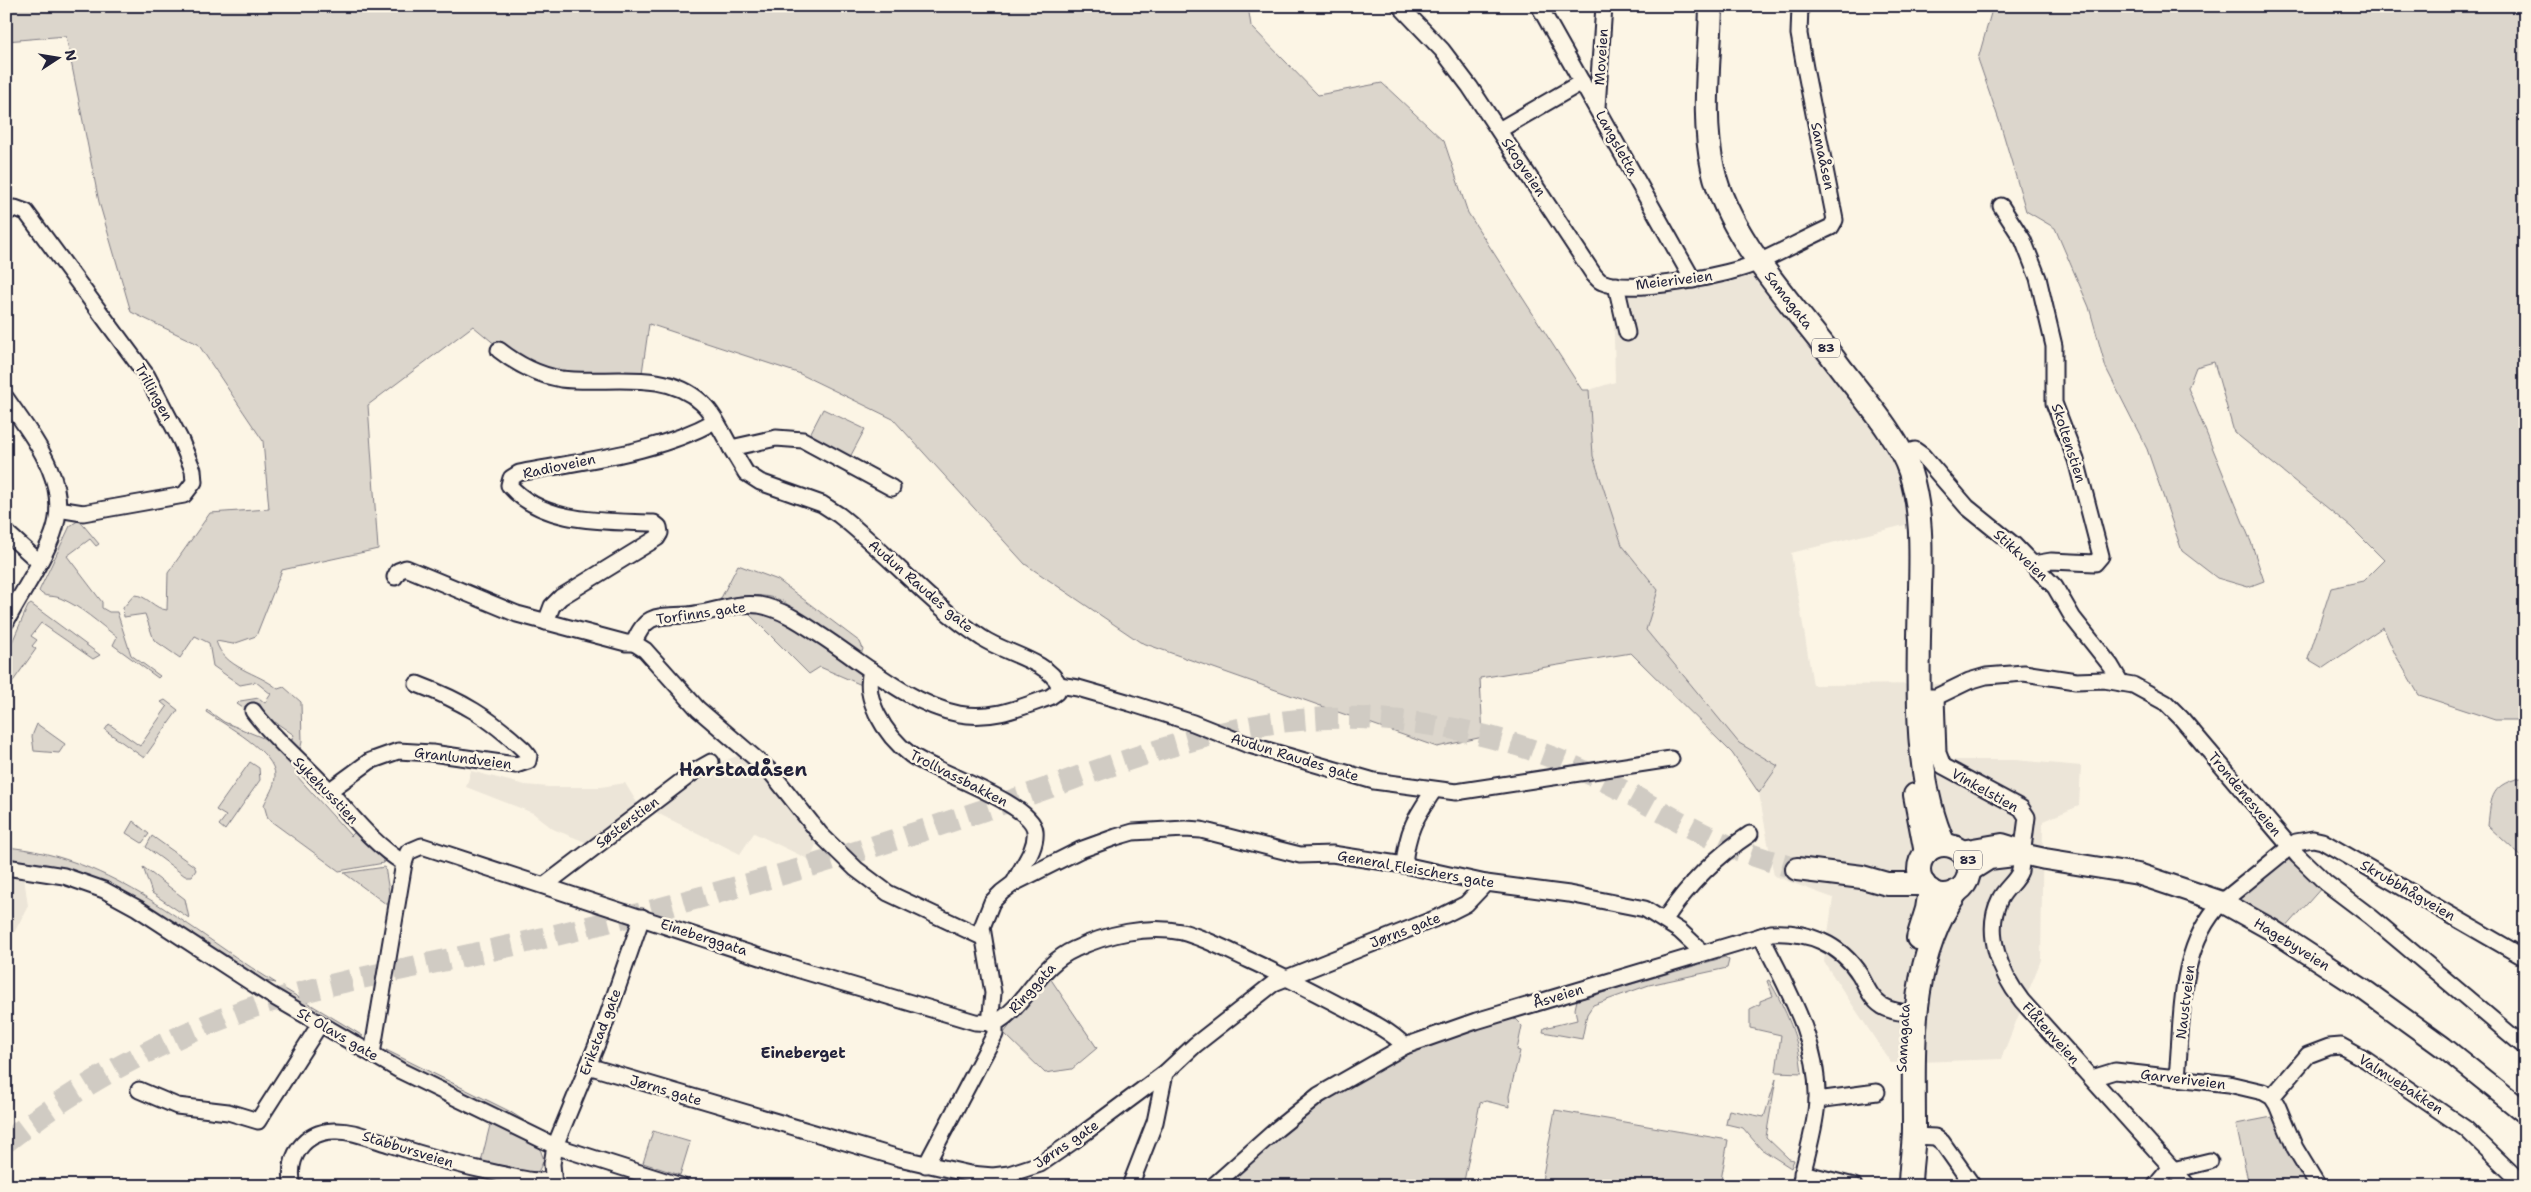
<svg xmlns="http://www.w3.org/2000/svg" width="2531" height="1192" font-family="'Shantell Sans',sans-serif">
<style>
.built{fill:#ece5d8}
.green{fill:#dcd6cc;stroke:#7f7c84}
.lines{fill:none;stroke-linecap:round;stroke-linejoin:round}
.highway-tunnel{stroke:#d0cbc3;stroke-width:22;stroke-dasharray:22 11;stroke-linecap:butt}
.minor-casing{stroke:#22223b;stroke-width:19}
.major-casing{stroke:#22223b;stroke-width:24}
.highway-casing{stroke:#22223b;stroke-width:26}
.minor{stroke:#fcf5e5;stroke-width:15}
.major{stroke:#fcf5e5;stroke-width:20}
.highway{stroke:#fcf5e5;stroke-width:22}
.labels{text-anchor:middle;stroke-width:5;stroke-linejoin:round;paint-order:stroke}
.shield{fill:#fcf5e5;stroke:#63616e;stroke-width:1}
.shield-label{font-size:12px;font-weight:bold;fill:#22223b}
.street-label{font-size:14px;fill:#22223b;stroke:#fcf5e5}
.neighbourhood-label{font-size:15px;font-weight:bold;fill:#22223b;stroke:#fcf5e5}
.district-label{font-size:19px;font-weight:bold;fill:#22223b;stroke:#fcf5e5}
</style>
<rect width="100%" height="100%" fill="#fcf5e5"/>
<filter id="ink" filterUnits="userSpaceOnUse"><feTurbulence type="fractalNoise" baseFrequency=".02" numOctaves="2"/><feDisplacementMap in="SourceGraphic" scale="10" xChannelSelector="R" yChannelSelector="G"/><feConvolveMatrix kernelMatrix="1 2 1 2 8 2 1 2 1" color-interpolation-filters="sRGB"/></filter>
<g filter="url(#ink)">
<!-- built -->
<g class="built">
<polygon points="1764,255 1913,463 1921,521 1791,553 1813,685 1940,684 1939,760 2015,760 2081,766 2079,806 2043,821 2041,960 2001,1059 1891,1063 1824,962 1833,898 1774,876 1759,793 1778,766 1739,744 1646,630 1658,590 1622,545 1593,456 1589,390 1615,382 1613,288 1698,276"/>
<polygon points="745,753 818,839 810,860 754,833 740,854 657,813 654,809 705,768"/>
<polygon points="471,771 525,785 549,787 601,787 625,783 639,806 588,843 553,829 533,813 466,787"/>
<polygon points="6,875 24,877 28,906 6,948"/>
</g>
<!-- green -->
<g class="green">
<path d="M6,6h1242l3,20 67,69 64,-12 62,58 24,72 114,177h7l4,66 29,89 36,45 -12,40 93,113 39,23 -19,27 -27,-40 -101,-100 -151,25 3,59 -46,10 -297,-105 -115,-78 -132,-145 -95,-46 -149,-49 -8,56 -115,-10 -53,-44 -105,79 10,144 -96,21 -26,66 -23,8 -17,-3c8,28 42,31 62,48l6,-2 17,15 1,40 -3,12 -10,-9 5,-10 -19,-13 -4,6 -11,-24 -9,-2 -8,6 -6,-4 3,-3 19,-3 6,5 6,-9 -15,-12 -16,3 -27,-19 -4,-23 -14,-7 -15,22 -26,-18 -9,-26 -21,3 -1,-9 11,-13c13,0 20,14 33,15l1,-37 42,-60 59,-4 -6,-68 -65,-97 -67,-32 -32,-110 -33,-166 -60,5z"/>
<polygon points="1993,6 2525,6 2525,720 2495,720 2419,695 2395,654 2383,627 2323,668 2308,659 2331,588 2363,581 2384,560 2351,527 2234,432 2214,362 2196,367 2188,388 2251,542 2264,581 2248,587 2217,578 2182,551 2147,449 2106,368 2089,307 2055,228 2026,211 2001,126 1978,59"/>
<polygon points="823,409 865,429 849,459 808,438"/>
<path d="M79,520l20,24 -3,2 -6,-7 -23,17 35,46v6l7,4h8l14,43 29,21 -2,2 -45,-33 4,-8c-19,-14 -35,-30 -57,-39 -8,-3 -16,0 -21,-7l31,-65z"/>
<path d="M738,565l40,15 82,62 3,7 -2,5 -80,-54c-20,-7 -40,-5 -61,0z"/>
<polygon points="31,604 100,655 93,659 41,623 31,636 37,640 32,646 36,649 6,691 6,656 28,606"/>
<polygon points="744,609 777,613 859,668 864,686 820,667 809,674"/>
<polygon points="165,700 178,710 144,758 105,730 109,724 140,746 167,707 161,702"/>
<path d="M207,710l17,12 49,20 29,29 -6,4 55,61 7,-7 23,26 3,8 -45,8 -71,-52 -4,-14c4,-10 11,-18 11,-29 1,-24 -50,-51 -69,-64z"/>
<polygon points="37,724 65,744 59,753 34,751 32,736"/>
<polygon points="250,762 259,768 260,780 225,830 219,825 226,816 216,810"/>
<path d="M2525,777v83l-37,-34c3,-31 3,-42 37,-49z"/>
<polygon points="133,821 149,834 142,843 126,833"/>
<polygon points="152,836 194,866 196,870 192,876 185,876 146,847"/>
<path d="M6,847c109,10 182,83 270,136l-16,-3 -210,-113 -44,-7z"/>
<polygon points="2288,856 2323,886 2284,930 2238,906 2236,894"/>
<polygon points="143,867 185,899 189,918 152,893"/>
<polygon points="385,867 391,904 386,904 344,873"/>
<polygon points="1725,957 1729,960 1727,968 1649,985 1593,1005 1587,1014 1582,1039 1543,1032 1544,1028 1577,1020 1575,1009 1577,1000"/>
<polygon points="1048,975 1097,1048 1072,1069 1045,1073 1004,1033"/>
<path d="M1769,980c17,30 30,58 33,93l-26,-1 5,-37 -31,-7v-19l10,-5v-3l13,-5 -6,-15z"/>
<polygon points="283,988 363,1036 355,1037 285,995"/>
<path d="M1513,1017l9,9 -5,24 3,1 -11,45 1,11 -24,-6 -6,2 -17,83h-237c60,-58 126,-111 204,-143 26,-11 56,-18 83,-26z"/>
<polygon points="386,1050 509,1111 531,1125 398,1062 390,1057"/>
<polygon points="1776,1079 1766,1137 1789,1159 1794,1160 1791,1168 1761,1149 1743,1128 1726,1124 1729,1110 1764,1117"/>
<polygon points="1555,1110 1728,1140 1720,1186 1541,1186"/>
<polygon points="2277,1116 2313,1186 2249,1186 2236,1124"/>
<polygon points="491,1121 539,1146 544,1160 538,1172 533,1175 480,1166"/>
<polygon points="653,1131 690,1142 680,1175 643,1163"/>
</g>
<g class="lines">
<!-- highway-tunnel -->
<path class="highway-tunnel" d="M6,1142c68,-54 142,-95 223,-126 74,-29 154,-42 231,-59 93,-20 185,-44 277,-70 95,-26 189,-57 282,-89 112,-39 220,-84 341,-80 79,3 158,21 230,56 43,20 83,46 126,66 26,13 54,21 81,29"/>
<!-- minor casing -->
<g class="minor-casing">
<g id="minor">
<path d="M1400,6l42,44 28,37 124,188c3,3 5,6 8,7 28,13 129,-7 157,-20 24,-11 48,-24 72,-35l4,-7 -30,-152 -6,-34 1,-28"/>
<polyline points="1539,6 1693,280"/>
<polyline points="1597,107 1604,6"/>
<polyline points="1499,130 1582,82"/>
<polyline points="2001,206 2023,240 2038,278 2054,346 2054,403 2076,460 2101,556 2095,563 2051,561 2033,564"/>
<polyline points="6,213 15,208 26,212 147,376 181,441 193,470 194,482 184,495 83,513 58,509"/>
<polyline points="1616,285 1627,333"/>
<path d="M499,350c19,15 38,25 62,29 46,6 104,-11 141,24 12,11 21,31 29,45"/>
<path d="M6,398c26,38 66,85 47,136 -11,30 -32,59 -47,88"/>
<polyline points="1901,454 1915,450 1922,455 1967,507 2014,545 2055,587 2073,618 2111,666 2121,683"/>
<path d="M892,488l-89,-48 -27,-2 -45,10 15,25 14,9 62,22 17,11c50,39 90,89 143,123 22,15 66,23 77,47"/>
<polyline points="6,532 39,562"/>
<path d="M395,577l3,-6 8,-3 111,46 109,29h8c12,-31 25,-26 54,-28 24,-2 47,-13 71,-10 22,4 40,16 58,28 43,27 91,71 142,81 33,6 60,-6 91,-17l7,-5 2,-7"/>
<path d="M546,622l6,-16 9,-9 96,-59 3,-5 -1,-6 -5,-4c-47,-2 -111,2 -145,-38l2,-7 8,-5c65,-13 137,-19 196,-52"/>
<polyline points="634,643 645,650 698,709 770,771 820,834 856,869 888,893 982,937"/>
<path d="M871,670c-4,16 -1,29 6,44 8,16 19,30 34,41 24,17 121,48 124,76 2,19 -14,36 -21,52"/>
<polyline points="1059,685 1078,688 1130,703 1193,723 1246,744 1374,781 1456,792 1671,759"/>
<polyline points="1918,697 1936,697 1969,681 1986,676 2024,673 2076,681 2104,680 2133,685 2166,703 2181,718 2298,856 2326,883 2371,917 2525,1047"/>
<path d="M1936,697l2,56 5,13 78,42 6,9 -7,54c-4,11 -15,17 -20,28 -17,34 1,75 22,102l166,185"/>
<path d="M253,711c20,27 46,48 69,72 26,28 49,60 82,80"/>
<path d="M329,791l41,-30 28,-10 34,2 84,12 12,-4 1,-5 -5,-6c-35,-33 -62,-49 -107,-66"/>
<path d="M1404,865c3,-34 11,-47 30,-75"/>
<polyline points="6,867 64,876 104,890 137,908 269,994 401,1071 555,1146 681,1186"/>
<polyline points="545,885 695,771 711,762"/>
<path d="M1665,919c23,-34 50,-62 85,-85"/>
<path d="M1761,936c25,51 58,104 56,164 -1,28 -12,58 -17,86"/>
<polyline points="990,1024 993,993 982,927 992,902 1002,892 1014,883 1080,850 1116,837 1133,832 1185,829 1201,830 1300,855 1332,854 1404,865 1486,883 1569,894 1645,909 1680,931 1696,946 1700,954"/>
<polyline points="372,1054 404,863 408,852 422,846 800,970 975,1022 995,1023"/>
<polyline points="588,1066 899,1158 970,1174 993,1176 1009,1174 1040,1164 1072,1142 1165,1073 1195,1045 1274,983 1444,915 1466,904 1486,883"/>
<path d="M2177,1077c6,-59 0,-129 45,-175l74,-60 17,-3 9,2 203,117"/>
<polyline points="2092,1078 2115,1071 2229,1084 2263,1092 2272,1097 2277,1105 2295,1148 2318,1186"/>
<polyline points="139,1090 177,1106 228,1112 258,1121 320,1024"/>
<polyline points="2272,1097 2308,1055 2329,1047 2341,1046 2366,1060 2466,1129 2525,1186"/>
<polyline points="1817,1100 1877,1092"/>
<polyline points="1914,1136 1935,1137 1942,1142 1973,1186"/>
<path d="M926,1165l69,-131v-11c31,-16 43,-58 80,-74 32,-15 72,-24 107,-17 23,6 45,18 67,28 31,14 61,30 92,46 22,12 46,22 64,40"/>
<polyline points="2173,1170 2210,1161"/>
<polyline points="1802,1173 1854,1186"/>
<path d="M293,1186c-7,-29 11,-54 41,-55 19,-1 37,8 55,13 37,12 73,22 111,30 21,4 30,9 52,6"/>
<polyline points="554,1186 552,1164 555,1146 602,1032 642,917"/>
<polyline points="1130,1186 1155,1122 1165,1073"/>
<path d="M1213,1186l64,-57 42,-34 86,-49 71,-25 295,-88c36,-2 69,10 89,42 6,11 11,24 22,31 10,6 22,7 33,8"/>
<polyline points="2155,1186 2171,1167"/>
</g>
</g>
<!-- major casing -->
<g class="major-casing">
<g id="major">
<polyline points="1961,851 2002,844 2015,848 2022,854 2045,859 2138,874 2222,902 2272,930 2367,992 2443,1047 2525,1113"/>
<polyline points="1970,871 1989,859 2014,856"/>
</g>
</g>
<!-- highway casing -->
<g class="highway-casing">
<g id="highway">
<path d="M1711,6c-1,53 -10,111 2,163 15,69 82,137 124,194 22,30 62,74 73,109 12,38 11,78 10,117 -1,78 -9,184 24,255"/>
<polyline points="1915,795 1926,853"/>
<circle cx="1944" cy="870" r="25"/>
<polyline points="1797,869 1862,877 1887,884 1924,884"/>
<polyline points="1918,938 1927,909 1930,890"/>
<path d="M1910,1186c0,-20 4,-38 4,-58 0,-82 -6,-166 43,-237"/>
</g>
</g>
<!-- minor -->
<use href="#minor" class="minor"/>
<!-- major -->
<use href="#major" class="major"/>
<!-- highway -->
<use href="#highway" class="highway"/>
</g>
</g>
<g class="labels">
<!-- shield labels -->
<g class="shield">
<rect x="1812" y="338.5" width="28" height="19" rx="4"/>
<rect x="1954" y="850.5" width="28" height="19" rx="4"/>
</g>
<g class="shield-label">
<text x="1826" y="352">83</text>
<text x="1968" y="864">83</text>
</g>
<!-- street labels -->
<g class="street-label">
<text transform="translate(1601 57) rotate(-86)" y="5">Moveien</text>
<text transform="translate(1617 143) rotate(61)" y="5">Langsletta</text>
<text transform="translate(1823 156) rotate(78)" y="5">Samaåsen</text>
<text transform="translate(1524 167) rotate(56)" y="5">Skogveien</text>
<text transform="translate(1674 280) rotate(-7)" y="5">Meieriveien</text>
<text transform="translate(1789 300) rotate(52)" y="5">Samagata</text>
<text transform="translate(154 392) rotate(61)" y="5">Trillingen</text>
<text transform="translate(2069 443) rotate(72)" y="5">Skoltenstien</text>
<text transform="translate(559 466) rotate(-12)" y="5">Radioveien</text>
<text transform="translate(2021 555) rotate(43)" y="5">Stikkveien</text>
<text transform="translate(921 586) rotate(41)" y="5">Audun Raudes gate</text>
<text transform="translate(701 613) rotate(-8)" y="5">Torfinns gate</text>
<text transform="translate(1295 757) rotate(17)" y="5">Audun Raudes gate</text>
<text transform="translate(463 758) rotate(7)" y="5">Granlundveien</text>
<text transform="translate(959 778) rotate(27)" y="5">Trollvassbakken</text>
<text transform="translate(326 790) rotate(46)" y="5">Sykehusstien</text>
<text transform="translate(1985 790) rotate(29)" y="5">Vinkelstien</text>
<text transform="translate(2245 794) rotate(50)" y="5">Trondenesveien</text>
<text transform="translate(627 822) rotate(-37)" y="5">Søsterstien</text>
<text transform="translate(1416 869) rotate(10)" y="5">General Fleischers gate</text>
<text transform="translate(2408 890) rotate(30)" y="5">Skrubbhågveien</text>
<text transform="translate(1405 930) rotate(-21)" y="5">Jørns gate</text>
<text transform="translate(704 937) rotate(18)" y="5">Eineberggata</text>
<text transform="translate(2292 944) rotate(32)" y="5">Hagebyveien</text>
<text transform="translate(1032 988) rotate(-48)" y="5">Ringgata</text>
<text transform="translate(1558 996) rotate(-17)" y="5">Åsveien</text>
<text transform="translate(2185 1002) rotate(-83)" y="5">Naustveien</text>
<text transform="translate(600 1032) rotate(-69)" y="5">Erikstad gate</text>
<text transform="translate(2051 1033) rotate(48)" y="5">Flåtenveien</text>
<text transform="translate(338 1034) rotate(30)" y="5">St Olavs gate</text>
<text transform="translate(1903 1038) rotate(-87)" y="5">Samagata</text>
<text transform="translate(2183 1079) rotate(7)" y="5">Garveriveien</text>
<text transform="translate(2401 1084) rotate(33)" y="5">Valmuebakken</text>
<text transform="translate(666 1090) rotate(17)" y="5">Jørns gate</text>
<text transform="translate(1066 1144) rotate(-34)" y="5">Jørns gate</text>
<text transform="translate(408 1149) rotate(17)" y="5">Stabbursveien</text>
</g>
<!-- neighbourhood labels -->
<g class="neighbourhood-label">
<text x="803" y="1058">Eineberget</text>
</g>
<!-- district labels -->
<g class="district-label">
<text x="743" y="776">Harstadåsen</text>
</g>
</g>
<!-- margin -->
<rect width="2531" height="1192" fill="none" stroke="#fcf5e5" stroke-width="25"/>
<rect x="12" y="12" width="2506" height="1167" fill="none" stroke="#22223b" stroke-width="2" filter="url(#ink)"/>
<!-- north arrow -->
<g transform="translate(58 58) rotate(78)" stroke="#fcf5e5" stroke-width="4" paint-order="stroke">
<path d="M0-4L9 19L0 12L-9 19Z" fill="#22223b"/>
<text y="-8" font-size="14" font-weight="bold" text-anchor="middle" fill="#22223b">N</text>
</g>
</svg>
